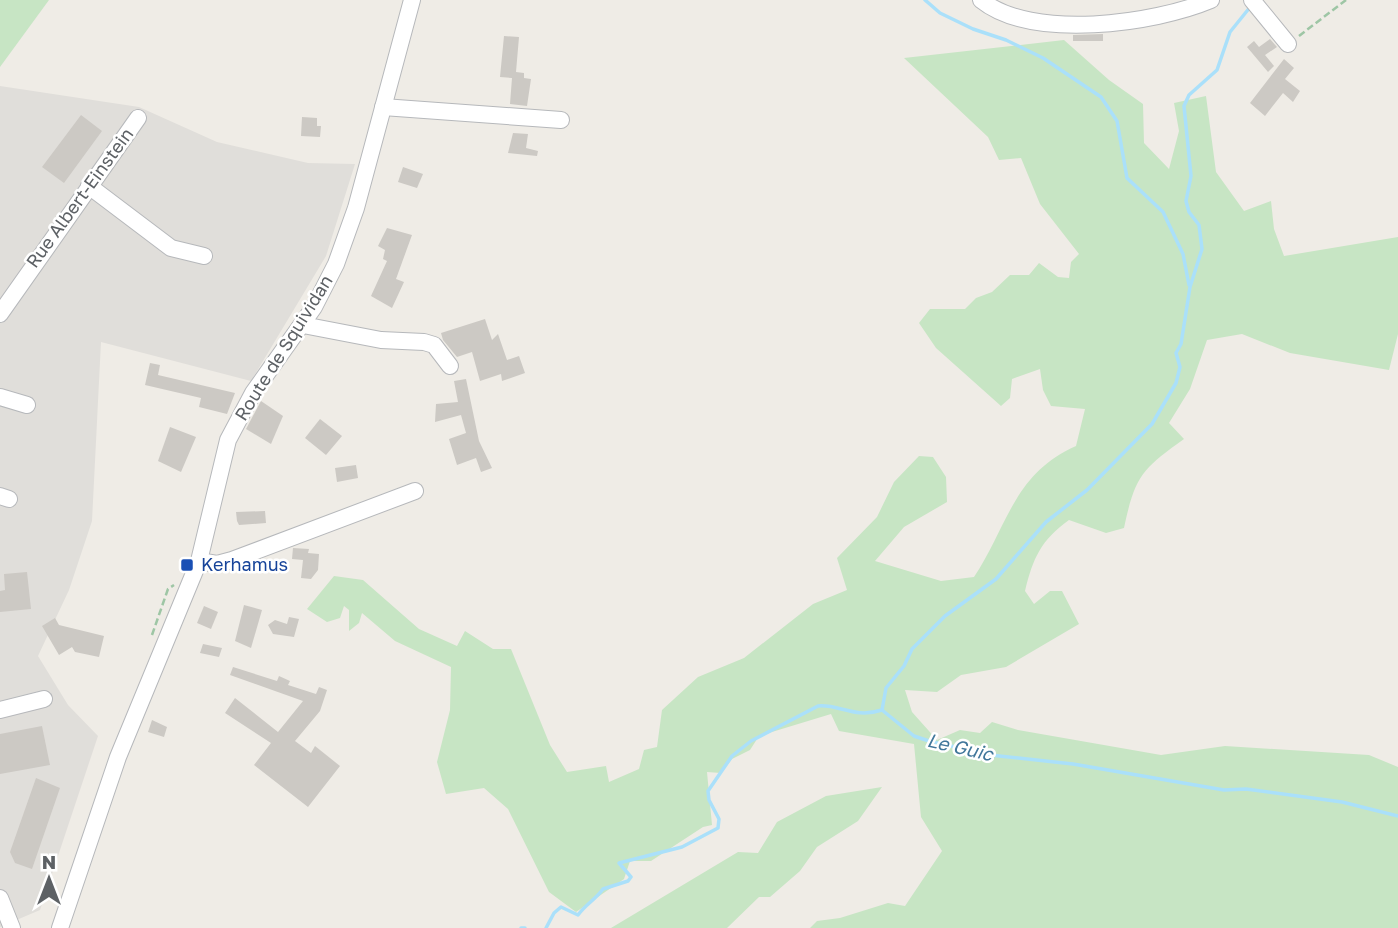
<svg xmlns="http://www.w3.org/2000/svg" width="1398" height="928" font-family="'Golos Text',sans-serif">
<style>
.industrial{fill:#e0deda}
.green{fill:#c7e5c4}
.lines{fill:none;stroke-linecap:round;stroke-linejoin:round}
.stream{stroke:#aae0fa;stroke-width:3.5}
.building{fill:#ccc9c4}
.minor-casing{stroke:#b6b8bb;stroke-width:18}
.path{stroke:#9ec6a5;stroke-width:2.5;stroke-dasharray:7 3.5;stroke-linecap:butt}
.minor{stroke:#fff;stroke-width:16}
.transit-dot{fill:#1a4fb4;stroke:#fff;stroke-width:2.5}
.labels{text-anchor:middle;stroke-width:5;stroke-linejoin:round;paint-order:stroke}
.street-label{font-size:18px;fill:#5d6165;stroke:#fff}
.transit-label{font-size:18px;fill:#164399;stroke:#fff;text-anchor:start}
.water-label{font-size:19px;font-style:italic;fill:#41779b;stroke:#fff}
</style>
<rect width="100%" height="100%" fill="#efece6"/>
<!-- industrial -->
<polygon class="industrial" points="0,86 139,107 217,142 308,163 355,164 326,256 251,381 101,342 92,521 69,590 38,656 68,705 98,736 40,910 0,927"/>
<!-- green -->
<g class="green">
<polygon points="0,0 49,0 0,67"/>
<path d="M1064,40l45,40 34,24 1,39 25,26 10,-38 -5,-28 32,-7 10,76 28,39 27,-10 3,28 10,27 114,-19v97l-9,36 -99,-17 -48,-19 -35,6 -17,49 -21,34 15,16c-42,30 -49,37 -60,89l-18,5 -37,-13c-28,20 -36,38 -44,71l9,13 16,-13h12l17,33 -73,43 -45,8 -24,17 -32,-2 7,22 25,28 23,-10 20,3 12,-11 26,8 143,25 64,-9 144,9 29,12v161h-588l7,-7 23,-3 48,-15 17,3 37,-55 -21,-34 -7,-73 -75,-13 -8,-17 -72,22 -9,14 -18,9 -11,14 -14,-1 5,53 -9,2 -52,34h-21l-6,18 -48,33 -27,-20 -41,-83 -24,-21 -38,6 -9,-32 13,-52 1,-43 -56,-26 -33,-28 -3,10 -10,8v-21l-5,-4 -4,12 -13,4 -20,-13 27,-33 29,4 56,49 38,17 8,-15 28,18h18l39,96 17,27 39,-6 3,16 30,-13 5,-19 13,-3 5,-37 36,-33 46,-19 69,-54 34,-14 -10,-32 40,-41 17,-35 25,-26 14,1 13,20 1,25 -43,25 -29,34 66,20 33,-4c34,-51 39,-103 102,-131l9,-37 -34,-3 -8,-16 -3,-21 -28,10 -2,19 -9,8 -65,-58 -17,-25 11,-14h35l11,-11 16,-6 18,-17h19l10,-12 19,14 11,1 2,-16 8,-8 -39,-50 -19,-46 -22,2 -11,-23 -84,-79z"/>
<polygon points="882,787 858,821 817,847 800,871 770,897 759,897 727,928 611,928 738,852 758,853 777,822 826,796"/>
</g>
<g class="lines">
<!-- stream -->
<g class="stream">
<polyline points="925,0 940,13 973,29 1006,40 1043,58 1101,97 1117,121 1127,178 1163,212 1183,254 1189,285"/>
<polyline points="882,710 886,688 904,666 912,649 945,616 996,579 1046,522 1087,490 1152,424 1176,383 1180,367 1176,353 1181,344 1190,287 1202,249 1199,225 1189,212 1186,201 1191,176 1184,106 1189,95 1217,70 1230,32 1251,6"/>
<polyline points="882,710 914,736 929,741 990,755 1073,764 1224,790 1246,789 1342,802 1398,816"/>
<polyline points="521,928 525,928"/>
<path d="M546,928l8,-15 7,-6 17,8c8,-11 17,-15 25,-26l25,-8 3,-4 -12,-14 63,-16 36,-19 1,-9 -10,-19 -1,-9 24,-35 19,-15 67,-35c22,-2 36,13 64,4"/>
</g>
</g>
<!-- building -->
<g class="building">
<polygon points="1103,34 1103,41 1073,41 1073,35"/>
<polygon points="504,36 519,37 516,72 524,73 524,78 531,79 527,106 510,104 512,78 500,77"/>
<polygon points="1270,39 1277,47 1265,55 1274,66 1268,72 1247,47 1254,41 1259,47"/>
<polygon points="1284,59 1294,68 1285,79 1300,91 1293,102 1283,93 1265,116 1250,103"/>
<polygon points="81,115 102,131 64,183 42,167"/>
<polygon points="302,117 317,118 317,126 321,126 320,137 301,136"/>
<polygon points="513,133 528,134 526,148 538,151 537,156 508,153"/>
<polygon points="403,167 423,174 417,188 398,182"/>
<polygon points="387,228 412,235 396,279 404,282 392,308 371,296 387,261 383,259 385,250 378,246"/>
<polygon points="485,319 492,340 498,334 507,360 519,356 525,373 502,381 501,374 480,381 472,352 457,357 443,340 441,333"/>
<polygon points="150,363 160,365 158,375 235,393 227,414 199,407 201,398 145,385"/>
<polygon points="466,379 479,441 492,468 481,472 476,458 457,465 449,439 466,433 461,415 435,422 436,404 458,402 454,381"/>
<polygon points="261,401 283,416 271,444 246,429"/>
<polygon points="320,419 342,436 326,455 305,438"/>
<polygon points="170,427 196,437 181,472 158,461"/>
<polygon points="356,465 358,478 337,482 335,468"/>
<polygon points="265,511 266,523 239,525 237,521 236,512"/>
<polygon points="293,548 309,549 308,553 319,554 318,570 311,579 301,578 303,560 292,559"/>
<polygon points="27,572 31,609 0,612 0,591 5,590 4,574"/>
<polygon points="244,605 262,610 251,648 235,641"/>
<polygon points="204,606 218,612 211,629 197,623"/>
<polygon points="289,617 299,619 294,637 273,634 268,625 275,620 287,624"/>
<polygon points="55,618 59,625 104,636 99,657 75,652 72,647 59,655 42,626"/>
<polygon points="203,644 222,648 219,657 200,653"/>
<polygon points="233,667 277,681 279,676 290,681 288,685 316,694 319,687 327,690 320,711 295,741 311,753 315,746 340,766 308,807 254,765 271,743 225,713 235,698 278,732 303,701 230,675"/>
<polygon points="152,720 167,727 164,737 148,732"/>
<polygon points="42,726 50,765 0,774 0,734"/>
<polygon points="36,778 60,788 32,869 15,863 10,852"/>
</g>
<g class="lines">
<!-- minor casing -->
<g class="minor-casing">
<g id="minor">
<path d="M981,0c51,41 173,24 230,0"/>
<polyline points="1252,0 1288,44"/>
<polyline points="383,107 561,120"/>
<polyline points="89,186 171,248 204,256"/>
<polyline points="0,314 138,118"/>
<polyline points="303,325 381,340 424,342 434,345 450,366"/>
<polyline points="0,397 27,405"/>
<polyline points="0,496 9,499"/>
<polyline points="199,561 217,564 232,560 415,491"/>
<polyline points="0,710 44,699"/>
<polyline points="0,898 12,928"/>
<polyline points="60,928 118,757 199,561 228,440 253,393 314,307 336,264 356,208 412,0"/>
</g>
</g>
<!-- path -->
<g class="path">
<polyline points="1299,36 1346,0"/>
<polyline points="152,635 168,589 174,585"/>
</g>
<!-- minor -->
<use href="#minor" class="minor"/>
</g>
<!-- markers -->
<rect class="transit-dot" x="180" y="558" width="14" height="14" rx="3.5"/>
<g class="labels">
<!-- street labels -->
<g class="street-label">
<text transform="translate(80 198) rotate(-54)" y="6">Rue Albert-Einstein</text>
<text transform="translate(284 348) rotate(-58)" y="6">Route de Squividan</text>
</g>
<!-- transit labels -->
<g class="transit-label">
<text x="201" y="571">Kerhamus</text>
</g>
<!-- water labels -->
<g class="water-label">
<text transform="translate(960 747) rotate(13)" y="7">Le Guic</text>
</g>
</g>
<!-- north arrow -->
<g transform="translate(49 879)" stroke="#ffffff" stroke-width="5" paint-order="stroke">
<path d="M0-5L12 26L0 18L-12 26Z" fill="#5d6165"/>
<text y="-10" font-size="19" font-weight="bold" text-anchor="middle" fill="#5d6165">N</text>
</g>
</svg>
